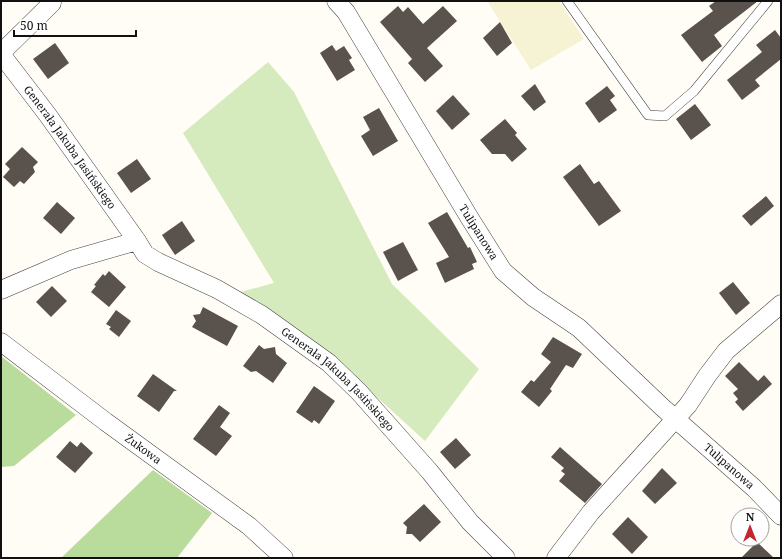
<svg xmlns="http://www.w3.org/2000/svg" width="782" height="559" font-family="'Noto Serif',serif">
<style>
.farmland{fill:#f6f3d4}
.green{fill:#d5ebbd}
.forest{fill:#b9dc9c}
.building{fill:#5a524d}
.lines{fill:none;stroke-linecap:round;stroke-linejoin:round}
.lane-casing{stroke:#444;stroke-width:10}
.street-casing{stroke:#444;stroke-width:19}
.lane{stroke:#fff;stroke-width:9}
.street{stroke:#fff;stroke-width:18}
.labels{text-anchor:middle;stroke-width:4;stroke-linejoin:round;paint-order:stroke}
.street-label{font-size:11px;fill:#111;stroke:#fff}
</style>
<rect width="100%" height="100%" fill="#fffdf5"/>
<!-- farmland -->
<polygon class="farmland" points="487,1 559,1 584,39 531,70"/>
<!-- green -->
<polygon class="green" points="268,62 294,92 392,284 479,369 425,441 323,348 237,293 274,283 183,133"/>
<!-- forest -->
<g class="forest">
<polygon points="1,356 76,415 14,466 1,467"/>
<polygon points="153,470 212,513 177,558 61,558"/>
</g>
<!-- building -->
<g class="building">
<polygon points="716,1 758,1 714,35 722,46 702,62 681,35 713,11 709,6"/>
<polygon points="398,6 403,12 408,7 423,24 443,6 457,21 427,48 443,66 425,82 408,63 412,59 380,22"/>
<polygon points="500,22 512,43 497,56 483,38"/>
<polygon points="775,30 781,38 781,59 755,80 760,86 742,100 727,80 762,52 756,45"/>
<polygon points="55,43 69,63 48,79 33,59"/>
<polygon points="332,45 336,51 344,46 352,58 349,60 355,70 337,81 320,53"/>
<polygon points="535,84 546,102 534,111 521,96"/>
<polygon points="607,86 615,96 610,100 617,110 599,123 585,103"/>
<polygon points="453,95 470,114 452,130 436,111"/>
<polygon points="695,104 711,125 691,140 676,119"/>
<polygon points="379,108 398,141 373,156 361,136 370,130 363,117"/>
<polygon points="505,119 517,133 515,135 527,149 512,162 505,154 492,154 480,140"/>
<polygon points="22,147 38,162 33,167 35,172 24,184 20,181 14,187 3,177 10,169 5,164"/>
<polygon points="137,159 151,179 131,193 117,173"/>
<polygon points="580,164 594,184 599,181 621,211 599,226 563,177"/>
<polygon points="766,196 774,206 751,226 742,216"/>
<polygon points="57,202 75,218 61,234 43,218"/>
<polygon points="447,212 468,248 470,247 477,262 472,264 474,269 445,283 436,263 449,257 428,223"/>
<polygon points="182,221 195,241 175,255 162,235"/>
<polygon points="403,242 418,270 398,281 383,252"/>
<polygon points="109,271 126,287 109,307 91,292 96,286 94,285 103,274 105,276"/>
<polygon points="733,282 750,303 736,315 719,293"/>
<polygon points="52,286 67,301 51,317 36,302"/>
<polygon points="203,307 238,326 227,346 192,327 196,321 193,315 200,314"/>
<polygon points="116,310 131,321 119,337 109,329 111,327 106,324"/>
<polygon points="553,337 582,354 573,368 566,365 550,389 552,391 539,407 521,392 531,380 534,382 551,362 541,354"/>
<polygon points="259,345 264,349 275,347 276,354 287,363 273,383 256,371 251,372 243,366"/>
<polygon points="739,362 758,381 764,375 772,384 743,411 735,402 738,399 733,393 738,389 725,376"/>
<polygon points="153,374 177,391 174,391 159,412 137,396"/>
<polygon points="314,386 335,401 319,424 314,420 312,423 296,412"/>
<polygon points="219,405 230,413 220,427 232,436 216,456 193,439"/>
<polygon points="456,438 471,455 455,469 440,452"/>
<polygon points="70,441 77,447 81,442 93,453 75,473 56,457"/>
<polygon points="560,447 602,484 585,503 559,481 565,474 561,471 564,468 551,457"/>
<polygon points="662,468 677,483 655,504 642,491"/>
<polygon points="424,504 441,522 420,542 412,534 406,534 407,527 403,523"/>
<polygon points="628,517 648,537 632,554 612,534"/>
<polygon points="757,542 774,558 741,558"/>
</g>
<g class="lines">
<!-- lane casing -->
<g class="lane-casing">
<polyline id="lane" points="567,1 648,115 665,116 694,91 768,1"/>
</g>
<!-- street casing -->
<g class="street-casing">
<g id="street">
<path id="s1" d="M336,1l10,11 123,205 34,54 30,26 46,31 83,79 92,81 27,28"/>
<polyline points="1,53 52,3"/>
<path id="s2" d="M1,54l46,60 90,127"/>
<path id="s3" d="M1,290l70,-30 66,-19 8,13 13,8 59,27 45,26 67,48 30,29 71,80 40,50 36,36"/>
<path id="s4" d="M1,342l105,80 143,104 35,32"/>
<polyline points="556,558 591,512 688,405 707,376 726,351 781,304"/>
</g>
</g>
<!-- lane -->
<use href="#lane" class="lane"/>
<!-- street -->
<use href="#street" class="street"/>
</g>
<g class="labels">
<!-- street labels -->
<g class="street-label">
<text dy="4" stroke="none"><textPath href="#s2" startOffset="116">Generała Jakuba Jasińskiego</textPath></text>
<text dy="4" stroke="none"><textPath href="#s1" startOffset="272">Tulipanowa</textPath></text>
<text dy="4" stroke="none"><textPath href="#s3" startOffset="392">Generała Jakuba Jasińskiego</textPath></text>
<text dy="4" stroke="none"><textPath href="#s4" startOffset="178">Żukowa</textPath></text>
<text dy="4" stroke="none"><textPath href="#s1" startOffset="617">Tulipanowa</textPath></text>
</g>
</g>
<!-- border -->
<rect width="782" height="559" fill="none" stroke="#111111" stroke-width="4"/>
<!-- north arrow -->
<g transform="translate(750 527)"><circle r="19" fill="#ffffff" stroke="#a0a0a0"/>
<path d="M0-3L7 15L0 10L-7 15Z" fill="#c4262e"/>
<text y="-6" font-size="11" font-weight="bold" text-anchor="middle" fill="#111111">N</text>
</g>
<!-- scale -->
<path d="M14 30v6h122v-6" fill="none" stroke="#111111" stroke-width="2"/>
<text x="20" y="30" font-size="12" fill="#111111" stroke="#ffffff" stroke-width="3" paint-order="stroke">50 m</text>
</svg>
